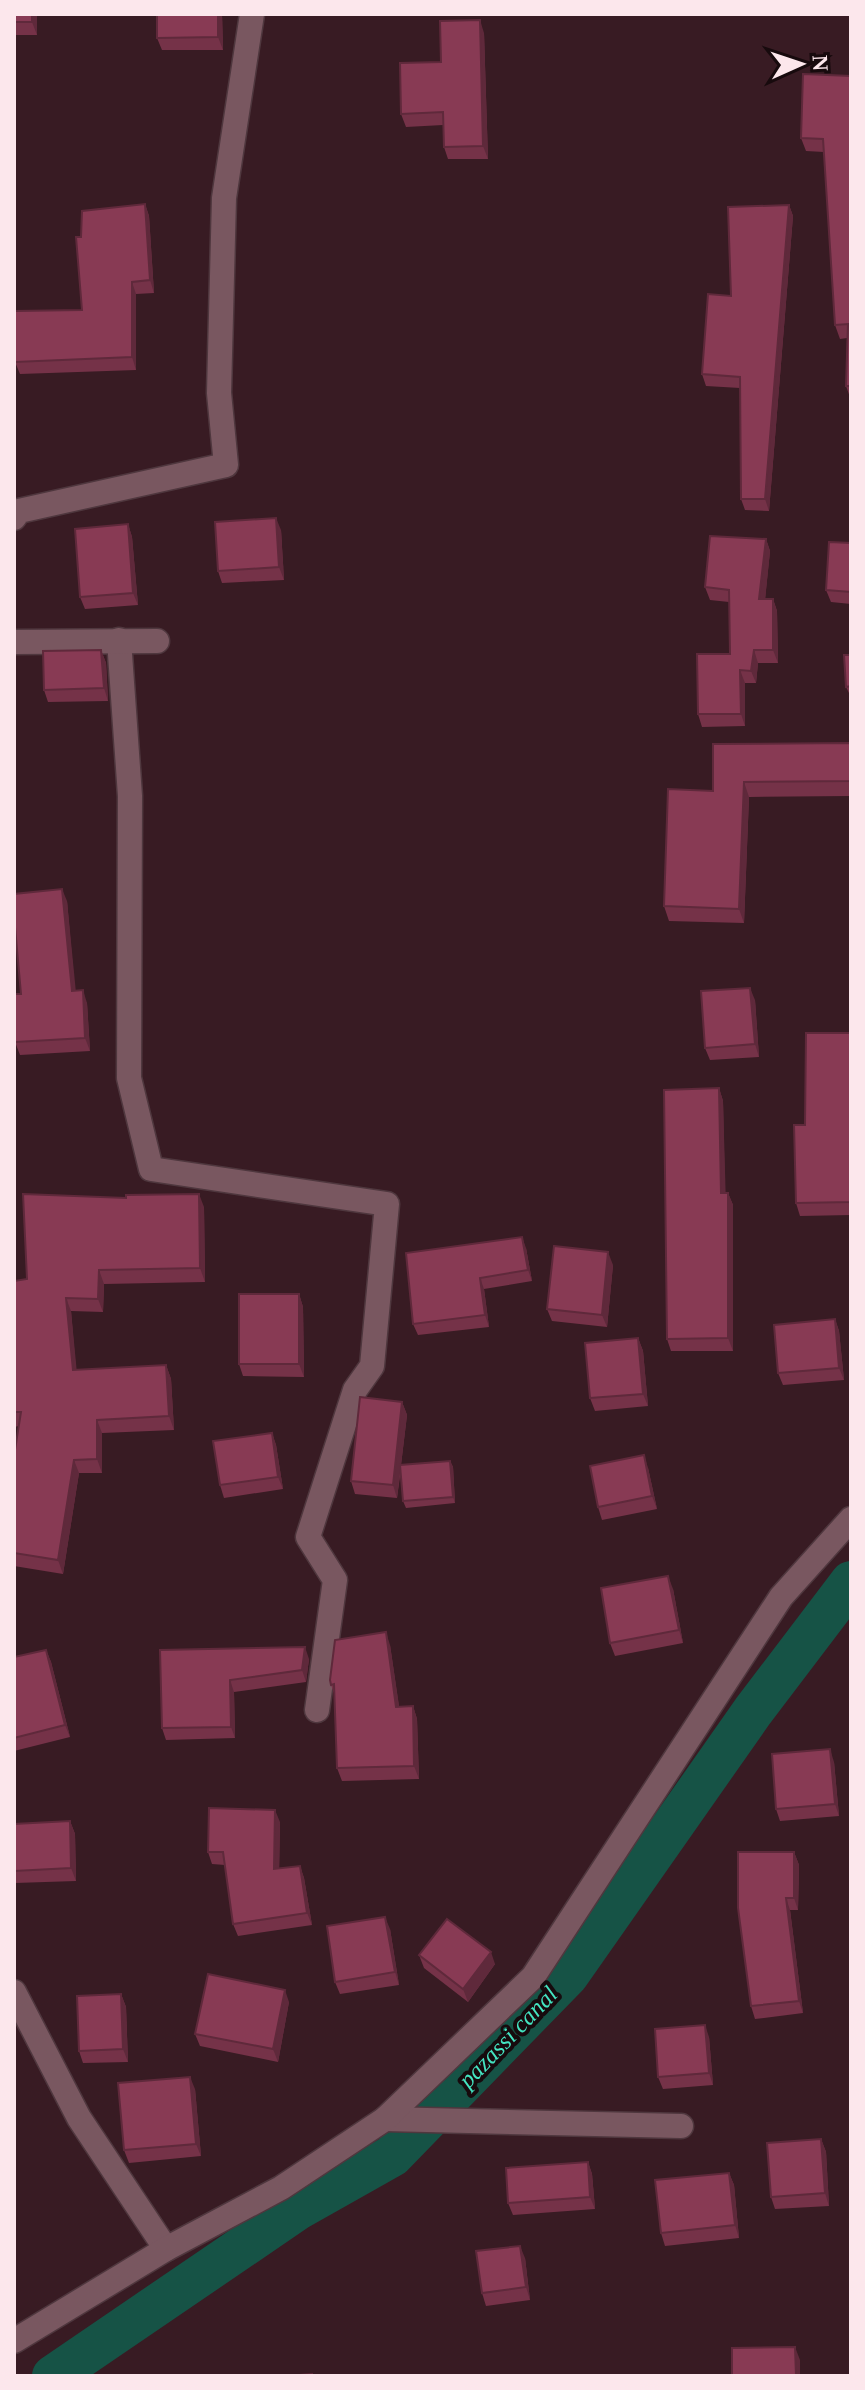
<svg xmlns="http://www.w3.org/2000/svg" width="865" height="2390" font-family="Georgia,serif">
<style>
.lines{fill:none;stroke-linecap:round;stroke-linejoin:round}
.canal{stroke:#165346;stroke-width:42}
.minor-casing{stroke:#4f373e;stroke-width:27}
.minor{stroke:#795760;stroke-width:24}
.wall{fill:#753248}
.shaded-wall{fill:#5f293b}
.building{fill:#883a54;stroke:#5f293b;stroke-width:2}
.labels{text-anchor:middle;stroke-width:8;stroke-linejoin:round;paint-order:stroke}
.water-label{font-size:24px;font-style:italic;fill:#44e4c1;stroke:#170a0d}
</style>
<rect width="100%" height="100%" fill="#381b23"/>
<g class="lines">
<!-- canal -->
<polyline class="canal" points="53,2376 298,2209 392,2156 568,1975 753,1711 851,1582"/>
<!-- minor casing -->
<g class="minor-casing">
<g id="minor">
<polyline points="14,518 19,511 226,465 219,393 224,198 252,14"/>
<polyline points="119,640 130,796 129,1078 151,1169 387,1204 372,1366 355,1390 308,1537 335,1580 317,1710"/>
<polyline points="14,642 157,641"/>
<polyline points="14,1992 79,2118 166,2249"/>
<polyline points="385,2119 681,2126"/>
<polyline points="14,2341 166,2249 281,2188 385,2119 533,1977 781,1597 851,1519"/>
</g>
</g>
<!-- minor -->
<use href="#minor" class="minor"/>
</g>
<!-- wall -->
<g class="wall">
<rect x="14" y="14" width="23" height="21"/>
<polygon points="222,14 223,50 162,50 157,38"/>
<polygon points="484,33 488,159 448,159 444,147 443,125 406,127 401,114 441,62"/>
<polygon points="851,76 851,400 846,386 847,338 840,339 835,325 824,152 806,151 801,138"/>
<polygon points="145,204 149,216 154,293 136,294 136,370 20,374 15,362 82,310 81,237"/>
<polygon points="789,205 793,216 769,511 745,510 741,499 740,388 706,386 702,374 731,296"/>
<polygon points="128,524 132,537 138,605 85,609 80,597"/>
<polygon points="281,530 284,580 222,583 218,571"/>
<polygon points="766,539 770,551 765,599 773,599 777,611 778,663 758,663 756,683 745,683 745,726 702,727 698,714 730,654 729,602 710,600 705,587"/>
<polygon points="851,543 851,604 831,602 826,590"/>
<polygon points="101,650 106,663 108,701 48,702 44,690"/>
<polygon points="851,655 851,693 849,693 846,687"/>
<polygon points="851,743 851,796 749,797 744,923 669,921 664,906 713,791"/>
<polygon points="67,901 75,991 87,1003 90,1051 20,1055 15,1042 21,994"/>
<polygon points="755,1000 759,1057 710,1060 705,1048"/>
<polygon points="851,1033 851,1215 800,1216 796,1203 805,1125"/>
<polygon points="719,1088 723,1101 725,1193 728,1193 733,1205 733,1351 671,1351 667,1339"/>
<polygon points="126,1198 204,1207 205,1282 104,1284 103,1312 71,1311 76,1370 166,1365 171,1379 174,1430 102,1433 102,1473 79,1473 63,1574 14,1566 14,1456 19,1426 14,1427 14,1281 27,1279"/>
<polygon points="526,1248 532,1281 484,1289 489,1327 418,1335 413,1324 406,1253"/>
<polygon points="613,1265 607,1327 552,1321 547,1309"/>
<polygon points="299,1294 303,1307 304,1377 243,1376 239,1364"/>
<polygon points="835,1319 839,1331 844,1380 783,1385 778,1373"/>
<polygon points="638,1338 643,1351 648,1406 595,1411 590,1398"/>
<polygon points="402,1402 407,1415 401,1465 450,1461 453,1467 455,1503 406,1508 403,1501 401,1469 397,1498 355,1494 351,1481"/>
<polygon points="272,1433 276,1445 283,1489 224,1498 220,1485"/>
<polygon points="648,1468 657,1509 602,1520 598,1507"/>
<polygon points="673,1589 683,1643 615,1656 610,1643"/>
<polygon points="390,1645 399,1707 413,1706 417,1719 419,1779 342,1781 337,1768 335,1696 331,1685"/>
<polygon points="46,1650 51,1662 70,1737 14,1751 14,1657"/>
<polygon points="160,1650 309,1659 306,1682 234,1692 235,1738 166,1740 162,1728"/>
<polygon points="834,1762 839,1816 780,1821 776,1809"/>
<polygon points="70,1821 75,1834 76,1881 15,1883 14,1824"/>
<polygon points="280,1822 279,1869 300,1866 304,1878 312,1925 238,1936 233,1924 225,1865 212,1864 208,1852"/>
<polygon points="794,1852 799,1865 798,1910 790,1910 803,2013 755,2019 751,2006"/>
<polygon points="390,1929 399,1985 340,1994 335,1982"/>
<polygon points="419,1955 495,1964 468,2002 424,1968"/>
<polygon points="121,1994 126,2007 128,2062 83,2063 79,2051"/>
<polygon points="289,2002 278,2062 200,2046 195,2034"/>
<polygon points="709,2037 713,2085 663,2089 658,2077"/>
<polygon points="195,2089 201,2156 129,2163 124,2150"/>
<polygon points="821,2139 826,2152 829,2206 775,2209 771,2197"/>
<polygon points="588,2162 592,2174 595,2209 513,2215 508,2203"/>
<polygon points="729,2173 734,2185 739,2238 665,2246 661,2233"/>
<polygon points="525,2258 530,2300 486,2306 482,2293"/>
</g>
<!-- shaded-wall -->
<g class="shaded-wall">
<polygon points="32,14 37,14 37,35 32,22"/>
<polygon points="218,14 222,14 223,50 218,37"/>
<polygon points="480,20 484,33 488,159 483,146"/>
<polygon points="145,204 149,216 154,293 150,280"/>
<polygon points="789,205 793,216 769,511 765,499"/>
<polygon points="132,282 136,294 136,370 132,357"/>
<polygon points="276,518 281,530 284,580 279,567"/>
<polygon points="128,524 132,537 138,605 133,593"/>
<polygon points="766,539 770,551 764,611 759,599"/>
<polygon points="773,599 777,611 778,663 773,650"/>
<polygon points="101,650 106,663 108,701 104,688"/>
<polygon points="754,650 758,663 756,683 751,671"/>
<polygon points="740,670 745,683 745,726 741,714"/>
<polygon points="744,782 749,797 744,923 739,909"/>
<polygon points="62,889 67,901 77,1003 72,991"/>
<polygon points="750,988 755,1000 759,1057 755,1044"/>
<polygon points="83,990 87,1003 90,1051 85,1038"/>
<polygon points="719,1088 723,1101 726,1206 721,1193"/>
<polygon points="728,1193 733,1205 733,1351 728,1338"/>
<polygon points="199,1194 204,1207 205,1282 200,1268"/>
<polygon points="522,1237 526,1248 532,1281 528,1270"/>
<polygon points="608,1252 613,1265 607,1327 602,1315"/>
<polygon points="99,1270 104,1284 103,1312 98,1299"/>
<polygon points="480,1278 484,1289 489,1327 485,1315"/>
<polygon points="299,1294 303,1307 304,1377 299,1364"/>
<polygon points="66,1298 71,1311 78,1384 73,1370"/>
<polygon points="835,1319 839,1331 844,1380 839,1368"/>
<polygon points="638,1338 643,1351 648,1406 643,1394"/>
<polygon points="166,1365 171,1379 174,1430 169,1416"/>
<polygon points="402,1402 407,1415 397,1498 393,1485"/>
<polygon points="97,1420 102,1433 102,1473 97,1459"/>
<polygon points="272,1433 276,1445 283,1489 278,1477"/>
<polygon points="644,1455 648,1468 657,1509 652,1496"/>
<polygon points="74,1460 79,1473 63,1574 58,1560"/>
<polygon points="450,1461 453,1467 455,1503 453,1497"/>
<polygon points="668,1576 673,1589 683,1643 679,1630"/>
<polygon points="386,1632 390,1645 401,1719 396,1707"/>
<polygon points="305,1647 309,1659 306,1682 302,1670"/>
<polygon points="46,1650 51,1662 70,1737 65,1725"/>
<polygon points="230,1680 234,1692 235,1738 231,1727"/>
<polygon points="413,1706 417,1719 419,1779 414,1766"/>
<polygon points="830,1749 834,1762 839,1816 835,1804"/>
<polygon points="275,1810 280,1822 279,1882 274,1869"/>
<polygon points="70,1821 75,1834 76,1881 71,1868"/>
<polygon points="794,1852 799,1865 798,1910 794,1898"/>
<polygon points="300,1866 304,1878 312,1925 307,1913"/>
<polygon points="786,1898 790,1910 803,2013 799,2001"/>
<polygon points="385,1917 390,1929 399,1985 395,1972"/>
<polygon points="491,1952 495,1964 468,2002 463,1989"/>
<polygon points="285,1990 289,2002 278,2062 273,2049"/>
<polygon points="121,1994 126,2007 128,2062 123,2049"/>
<polygon points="705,2025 709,2037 713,2085 709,2073"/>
<polygon points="190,2077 195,2089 201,2156 196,2144"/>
<polygon points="821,2139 826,2152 829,2206 825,2193"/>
<polygon points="588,2162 592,2174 595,2209 590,2197"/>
<polygon points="729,2173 734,2185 739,2238 735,2225"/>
<polygon points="520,2246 525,2258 530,2300 526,2287"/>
<polygon points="795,2347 800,2360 800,2376 796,2376"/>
</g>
<!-- building -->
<g class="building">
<rect x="14" y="14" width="18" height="8"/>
<polygon points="157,14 218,14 218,37 157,38"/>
<polygon points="480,20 483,146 444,147 443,112 401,114 400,63 441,62 440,21"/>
<polygon points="803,74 851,76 851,386 846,386 848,324 835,325 823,139 801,138"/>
<polygon points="145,204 150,280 132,282 132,357 15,362 15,311 82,310 76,237 81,237 82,211"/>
<polygon points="789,205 765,499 741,499 740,377 702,374 708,294 731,296 728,207"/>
<polygon points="276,518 279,567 218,571 215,522"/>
<polygon points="128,524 133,593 80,597 75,529"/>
<polygon points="710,536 766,539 759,599 773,599 773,650 754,650 751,671 740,670 741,714 698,714 697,654 730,654 729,590 705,587"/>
<polygon points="829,542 851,543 851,592 826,590"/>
<polygon points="101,650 104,688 44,690 43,651"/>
<polygon points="844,655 851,655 851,686 846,687"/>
<polygon points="851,743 851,781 744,782 739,909 664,906 668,789 713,791 713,744"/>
<polygon points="62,889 72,991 83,990 85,1038 15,1042 14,994 21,994 14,916 14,894"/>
<polygon points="750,988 755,1044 705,1048 701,991"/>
<polygon points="806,1033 851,1033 851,1202 796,1203 794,1125 805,1125"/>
<polygon points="719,1088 721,1193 728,1193 728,1338 667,1339 664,1090"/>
<polygon points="23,1194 126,1198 126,1195 199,1194 200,1268 99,1270 98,1299 66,1298 73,1370 166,1365 169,1416 97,1420 97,1459 74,1460 58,1560 14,1553 14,1456 21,1412 14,1412 14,1281 27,1279"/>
<polygon points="522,1237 528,1270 480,1278 485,1315 413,1324 406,1253"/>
<polygon points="554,1246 608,1252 602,1315 547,1309"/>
<rect x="239" y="1294" width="60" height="70"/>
<polygon points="835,1319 839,1368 778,1373 774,1325"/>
<polygon points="638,1338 643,1394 590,1398 585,1343"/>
<polygon points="360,1397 402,1402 393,1485 351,1481"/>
<polygon points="272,1433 278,1477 220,1485 213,1441"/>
<polygon points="644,1455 652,1496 598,1507 590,1466"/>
<polygon points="450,1461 453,1497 403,1501 400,1465"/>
<polygon points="668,1576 679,1630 610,1643 601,1588"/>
<polygon points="386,1632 396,1707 413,1706 414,1766 337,1768 334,1684 331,1685 330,1680 335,1640"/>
<polygon points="305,1647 302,1670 230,1680 231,1727 162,1728 160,1650"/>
<polygon points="46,1650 65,1725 14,1738 14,1657"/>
<polygon points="830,1749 835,1804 776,1809 772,1754"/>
<polygon points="209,1808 275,1810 274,1869 300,1866 307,1913 233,1924 223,1852 208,1852"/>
<polygon points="70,1821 71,1868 14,1871 14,1824"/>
<polygon points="738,1852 794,1852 794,1898 786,1898 799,2001 751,2006 738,1908"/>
<polygon points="385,1917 395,1972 335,1982 327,1926"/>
<polygon points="447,1919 491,1952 463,1989 419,1955"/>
<polygon points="208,1974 285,1990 273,2049 195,2034"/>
<polygon points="121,1994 123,2049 79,2051 77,1996"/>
<polygon points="705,2025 709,2073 658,2077 655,2029"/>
<polygon points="190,2077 196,2144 124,2150 118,2083"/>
<polygon points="821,2139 825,2193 771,2197 767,2143"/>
<polygon points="588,2162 590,2197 508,2203 506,2168"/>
<polygon points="729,2173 735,2225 661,2233 655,2180"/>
<polygon points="520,2246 526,2287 482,2293 476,2251"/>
<polygon points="795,2347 796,2376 732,2376 732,2348"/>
<polygon points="312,2374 312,2376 285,2376"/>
</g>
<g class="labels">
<!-- water labels -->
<g class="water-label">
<text transform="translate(508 2037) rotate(-46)" y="8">pazassi canal</text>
</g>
</g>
<!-- border -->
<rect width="865" height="2390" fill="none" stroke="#fce7ec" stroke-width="32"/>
<!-- north arrow -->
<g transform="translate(801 64) rotate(87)" stroke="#170a0d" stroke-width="6" paint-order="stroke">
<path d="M0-6L14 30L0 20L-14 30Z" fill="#fce7ec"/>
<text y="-12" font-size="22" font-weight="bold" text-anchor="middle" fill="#fce7ec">N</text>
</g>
</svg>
